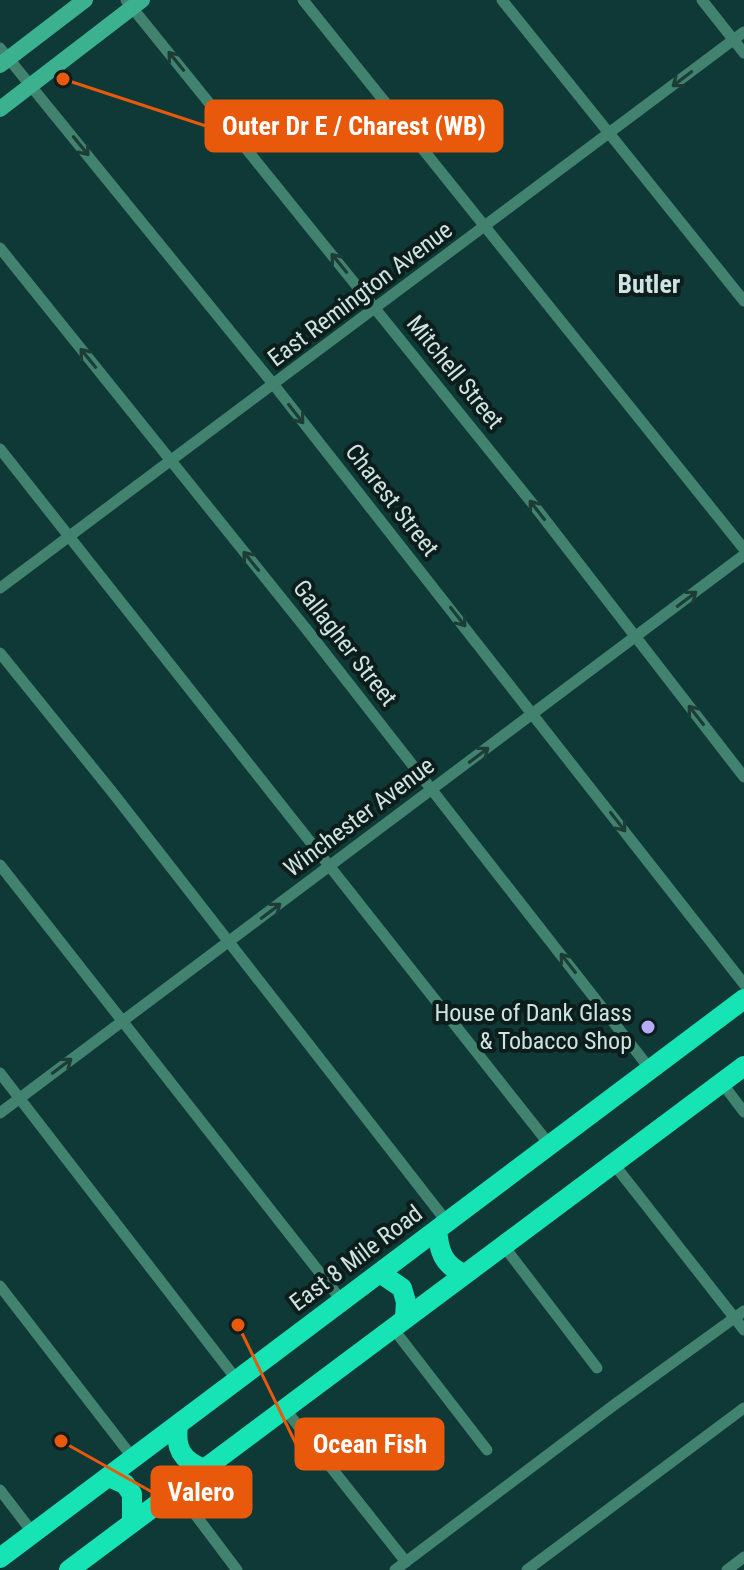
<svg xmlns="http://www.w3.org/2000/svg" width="744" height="1570" font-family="'Roboto Condensed',sans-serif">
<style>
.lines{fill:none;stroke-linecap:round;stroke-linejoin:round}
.minor{stroke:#41836e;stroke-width:11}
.secondary{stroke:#3cb190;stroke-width:16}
.trunk{stroke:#17e4b5;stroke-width:20}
.oneway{stroke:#1c3c35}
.poi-dot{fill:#b7abf8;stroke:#0c1d1c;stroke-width:3}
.labels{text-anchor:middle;stroke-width:8;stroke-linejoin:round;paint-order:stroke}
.street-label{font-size:24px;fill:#cee4e2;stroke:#0c1d1c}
.poi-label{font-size:24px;fill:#cee4e2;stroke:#0c1d1c;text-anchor:end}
.neighbourhood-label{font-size:26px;font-weight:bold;fill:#cee4e2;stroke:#0c1d1c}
.leader{fill:none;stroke:#e8590c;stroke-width:3}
.callout-dot{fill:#e8590c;stroke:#0c1d1c;stroke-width:3}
.callout{fill:#e8590c;stroke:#e8590c;stroke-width:3}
.callout-label{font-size:26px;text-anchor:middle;font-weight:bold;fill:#fff}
</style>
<rect width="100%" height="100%" fill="#0e3937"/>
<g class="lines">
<!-- minor -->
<g class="minor">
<polyline points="126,0 536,508 744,777"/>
<polyline points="303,0 744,549"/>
<polyline points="502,0 744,301"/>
<polyline points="702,0 744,53"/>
<polyline points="0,48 274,385 744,984"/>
<polyline points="0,248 307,630 650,1069"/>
<polyline points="0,449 549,1144"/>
<polyline points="0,588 744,32"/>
<polyline points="0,653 113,793 447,1222"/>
<polyline points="0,865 342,1301"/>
<polyline points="0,1073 237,1380"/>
<polyline points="722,1083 744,1112"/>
<polyline points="0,1113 744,555"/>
<polyline points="613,1163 744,1330"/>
<polyline points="503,1245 597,1368"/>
<polyline points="0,1286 133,1458"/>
<polyline points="392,1327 487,1450"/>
<polyline points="284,1408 406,1562"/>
<polyline points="176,1489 237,1570"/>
<polyline points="0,1490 33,1533"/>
<polyline points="395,1570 614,1405 744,1311"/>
<polyline points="527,1570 744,1408"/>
<polyline points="727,1570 744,1557"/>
</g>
<!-- secondary -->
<g class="secondary">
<polyline points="0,65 85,0"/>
<polyline points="0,109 142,0"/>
</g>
<!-- trunk -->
<g class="trunk">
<path d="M437,1230c2,21 6,35 27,44"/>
<polyline points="380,1273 402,1288 406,1302 405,1317"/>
<path d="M178,1425c-3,23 3,35 26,44"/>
<polyline points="109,1477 125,1484 132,1494 132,1522"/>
<polyline points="0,1558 744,999"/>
<polyline points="69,1570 744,1066"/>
</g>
</g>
<!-- one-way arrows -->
<defs><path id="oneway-shaft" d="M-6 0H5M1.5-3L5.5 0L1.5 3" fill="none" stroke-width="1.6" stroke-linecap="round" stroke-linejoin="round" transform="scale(2)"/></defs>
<g class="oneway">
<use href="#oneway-shaft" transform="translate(176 61) rotate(-129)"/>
<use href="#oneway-shaft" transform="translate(682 79) rotate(143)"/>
<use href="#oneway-shaft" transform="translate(81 146) rotate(51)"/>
<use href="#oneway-shaft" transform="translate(339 263) rotate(-129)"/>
<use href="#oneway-shaft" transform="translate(88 358) rotate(-129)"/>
<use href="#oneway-shaft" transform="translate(296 414) rotate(52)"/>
<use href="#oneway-shaft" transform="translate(537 510) rotate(-128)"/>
<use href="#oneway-shaft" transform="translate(251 561) rotate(-129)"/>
<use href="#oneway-shaft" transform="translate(687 599) rotate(-37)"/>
<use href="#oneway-shaft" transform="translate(458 617) rotate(52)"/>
<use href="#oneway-shaft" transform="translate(696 715) rotate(-128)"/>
<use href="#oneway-shaft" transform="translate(479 755) rotate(-37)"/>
<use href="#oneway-shaft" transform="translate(618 822) rotate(52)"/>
<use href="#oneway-shaft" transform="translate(271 911) rotate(-37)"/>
<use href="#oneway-shaft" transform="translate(568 963) rotate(-128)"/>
<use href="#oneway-shaft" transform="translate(62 1066) rotate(-37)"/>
</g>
<!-- markers -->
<circle class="poi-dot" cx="648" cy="1027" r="8"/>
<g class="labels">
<!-- street labels -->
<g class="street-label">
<text transform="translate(360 294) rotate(-37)" y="8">East Remington Avenue</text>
<text transform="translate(455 372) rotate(51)" y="8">Mitchell Street</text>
<text transform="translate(392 500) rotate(52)" y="8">Charest Street</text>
<text transform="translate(345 643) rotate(52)" y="8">Gallagher Street</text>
<text transform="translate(359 817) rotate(-37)" y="8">Winchester Avenue</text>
<text transform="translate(356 1258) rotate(-37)" y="8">East 8 Mile Road</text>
</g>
<!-- poi labels -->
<g class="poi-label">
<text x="632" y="1021">House of Dank Glass<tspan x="632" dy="28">&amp; Tobacco Shop</tspan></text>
</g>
<!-- neighbourhood labels -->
<g class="neighbourhood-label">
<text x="649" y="293">Butler</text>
</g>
</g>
<!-- callouts -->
<path class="leader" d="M63 79L206 126M238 1325L296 1444M61 1441L152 1492"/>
<g class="callout-dot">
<circle cx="63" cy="79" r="8"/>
<circle cx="238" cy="1325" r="8"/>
<circle cx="61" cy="1441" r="8"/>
</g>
<g class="callout">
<rect x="206" y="101" width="296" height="50" rx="8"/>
<rect x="296" y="1419" width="147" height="50" rx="8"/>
<rect x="152" y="1467" width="99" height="50" rx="8"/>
</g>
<g class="callout-label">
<text x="354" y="135">Outer Dr E / Charest (WB)</text>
<text x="370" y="1453">Ocean Fish</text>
<text x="201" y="1501">Valero</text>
</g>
</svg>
